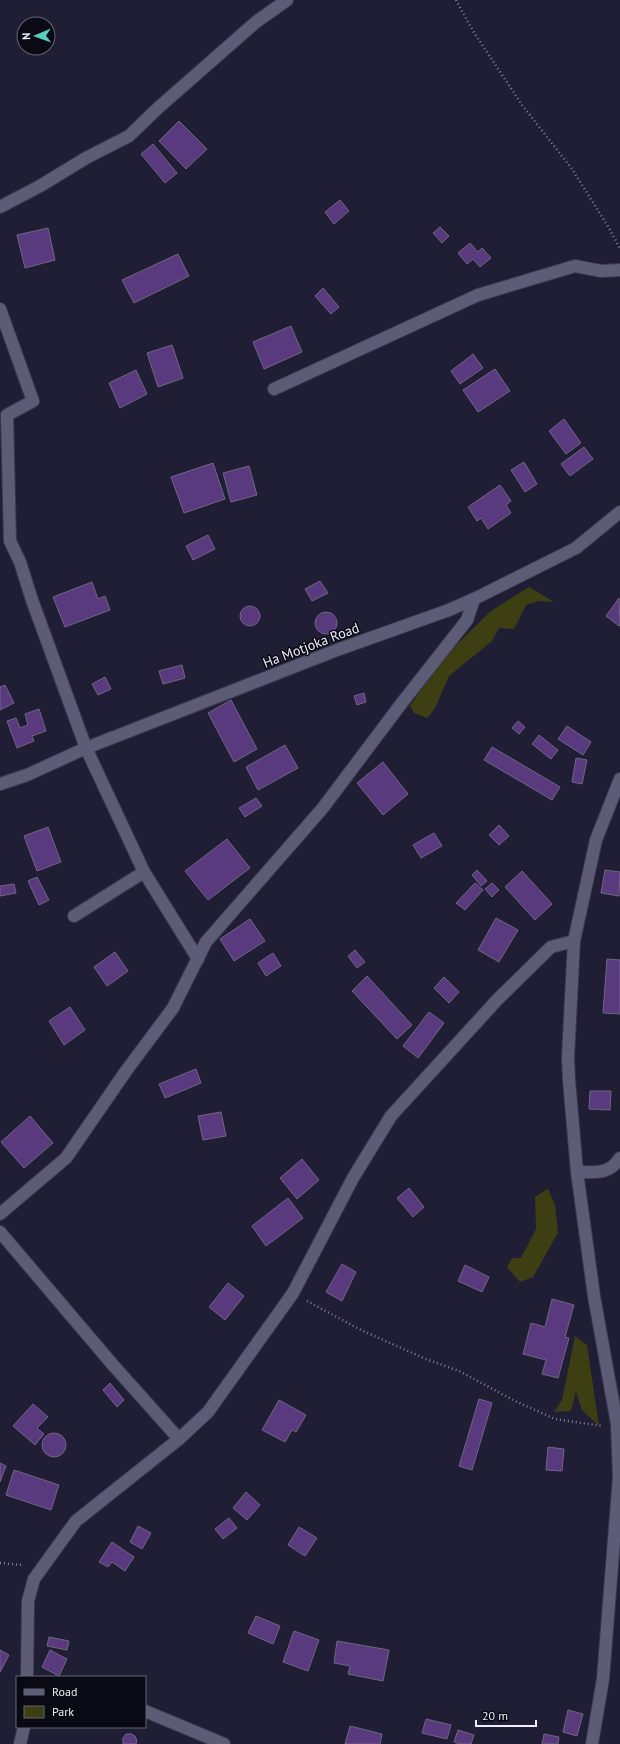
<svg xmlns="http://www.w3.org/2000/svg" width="620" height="1744" font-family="'PT Sans',sans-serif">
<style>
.green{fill:#3d3f13}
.building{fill:#593a7f;stroke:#706681}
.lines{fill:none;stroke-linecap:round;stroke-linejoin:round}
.minor-casing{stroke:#3c3a4e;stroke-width:14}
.path{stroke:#818094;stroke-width:2.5;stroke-dasharray:1 3;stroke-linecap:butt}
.minor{stroke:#5d5c77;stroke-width:12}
.labels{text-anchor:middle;stroke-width:3;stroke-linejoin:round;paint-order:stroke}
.street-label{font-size:14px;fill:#eeedfd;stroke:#0a0a14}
</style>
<rect width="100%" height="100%" fill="#201e35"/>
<!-- green -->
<g class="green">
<polygon points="529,587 554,602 539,601 526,605 514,629 499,628 492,641 449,676 434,710 427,718 414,713 410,706 443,658 491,611"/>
<polygon points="548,1189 555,1205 558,1233 533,1277 520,1282 507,1267 512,1258 521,1258 536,1229 535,1197"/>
<polygon points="575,1336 587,1345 599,1426 582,1410 576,1391 571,1411 554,1412 562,1400"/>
</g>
<!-- building -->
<g class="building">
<polygon points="179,121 207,149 186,169 159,141"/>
<polygon points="153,144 177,173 165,183 141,154"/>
<polygon points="340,200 349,211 334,224 325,212"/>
<polygon points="440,227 449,236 442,243 433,233"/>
<polygon points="48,228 55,260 25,268 17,235"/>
<polygon points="470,243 478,252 482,248 491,258 480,267 473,259 467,264 458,253"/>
<polygon points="178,254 189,276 134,303 122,280"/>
<polygon points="323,288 339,307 331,314 315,296"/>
<polygon points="291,326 302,352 264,369 253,342"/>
<polygon points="172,345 183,378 158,387 147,353"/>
<polygon points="473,354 483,368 460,384 451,371"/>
<polygon points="495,369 510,391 478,412 463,390"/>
<polygon points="136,370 147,394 120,408 109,383"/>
<polygon points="564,419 581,443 566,454 549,431"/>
<polygon points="584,447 593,459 570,476 561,464"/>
<polygon points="524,462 537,484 525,492 511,470"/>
<polygon points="213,463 225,499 184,513 171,477"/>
<polygon points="249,466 257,495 231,502 223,473"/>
<polygon points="500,485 511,501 506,505 511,513 488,529 481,518 477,521 468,507"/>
<polygon points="208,535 215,549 193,560 186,546"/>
<polygon points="320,581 328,593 312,601 305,589"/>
<polygon points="92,582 98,599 105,596 110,610 65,627 53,597"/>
<polygon points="619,598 620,624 619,626 606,616"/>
<circle cx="250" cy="616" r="10"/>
<circle cx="326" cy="623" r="11"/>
<polygon points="182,665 185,678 163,684 159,671"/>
<polygon points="105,677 111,689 98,695 92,684"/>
<polygon points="5,685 14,703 0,710 0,687"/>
<polygon points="364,693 366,702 357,705 354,696"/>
<polygon points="231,700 257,749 234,762 208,713"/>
<polygon points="39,709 46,731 32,736 34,741 17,748 7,721 16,718 20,728 28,725 25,714"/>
<polygon points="518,721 525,727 519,734 512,728"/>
<polygon points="567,726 591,742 583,755 558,739"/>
<polygon points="539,735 558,750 551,759 532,744"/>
<polygon points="285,745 298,768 258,790 246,767"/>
<polygon points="492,747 560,787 552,800 484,760"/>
<polygon points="576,758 587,760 582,784 572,782"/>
<polygon points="383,762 408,794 383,815 357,783"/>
<polygon points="256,798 262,806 245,817 239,808"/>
<polygon points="499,825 509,836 499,845 489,835"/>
<polygon points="48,827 61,862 37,871 24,836"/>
<polygon points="434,833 442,846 421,858 413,845"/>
<polygon points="227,839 250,868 208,900 185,871"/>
<polygon points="477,870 487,881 481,886 472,875"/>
<polygon points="605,870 620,872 619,896 601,893"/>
<polygon points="522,871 552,904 535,920 505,887"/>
<polygon points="37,877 49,900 39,905 28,881"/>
<polygon points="475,883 483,890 465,910 456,903"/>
<polygon points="492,883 499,890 492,897 485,889"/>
<polygon points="14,884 16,893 0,896 0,886"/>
<polygon points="496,918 518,930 499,962 478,950"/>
<polygon points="250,919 265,941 234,961 220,939"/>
<polygon points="355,950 365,962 357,968 348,956"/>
<polygon points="115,952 128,971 107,986 94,967"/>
<polygon points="273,953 281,966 266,976 258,963"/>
<polygon points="607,959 620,960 620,1014 603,1013"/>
<polygon points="367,976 412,1025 397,1039 352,991"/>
<polygon points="444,977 459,992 449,1003 434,988"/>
<polygon points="70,1007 85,1030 64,1045 49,1021"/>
<polygon points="429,1012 444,1023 418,1058 403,1046"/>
<polygon points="196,1069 201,1083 165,1098 159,1084"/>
<polygon points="590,1091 611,1091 610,1110 589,1109"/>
<polygon points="221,1112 226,1136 203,1140 198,1116"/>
<polygon points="30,1116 53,1143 24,1168 1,1142"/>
<polygon points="302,1159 319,1180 297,1199 280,1178"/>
<polygon points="409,1188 424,1207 413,1217 397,1198"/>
<polygon points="288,1198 303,1218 266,1246 252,1226"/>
<polygon points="342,1264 356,1272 342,1301 326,1292"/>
<polygon points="465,1265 489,1277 482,1292 458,1281"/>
<polygon points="228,1283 244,1296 225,1320 209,1307"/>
<polygon points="552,1299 574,1305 565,1337 569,1338 558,1378 542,1374 546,1360 523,1354 531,1323 545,1327"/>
<polygon points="110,1383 124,1400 117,1407 103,1390"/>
<polygon points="479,1399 492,1403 472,1470 459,1466"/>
<polygon points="279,1400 306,1415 296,1432 292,1430 285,1442 262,1430"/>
<polygon points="33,1404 48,1417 37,1428 44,1434 35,1445 13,1426"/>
<circle cx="54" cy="1445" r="12"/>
<polygon points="548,1447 564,1449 562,1471 546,1470"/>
<polygon points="0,1463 6,1466 0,1482"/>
<polygon points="14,1470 59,1485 51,1510 6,1495"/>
<polygon points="246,1492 260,1505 247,1520 233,1508"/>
<polygon points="229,1518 237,1528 223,1539 215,1529"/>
<polygon points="138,1526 151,1533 142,1549 130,1542"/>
<polygon points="299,1527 317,1538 305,1556 288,1545"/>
<polygon points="112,1542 134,1557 125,1571 112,1562 108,1567 99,1562"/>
<polygon points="256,1616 280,1626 273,1644 248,1633"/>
<polygon points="294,1631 319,1640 308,1671 283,1662"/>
<polygon points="49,1637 69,1641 67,1650 47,1646"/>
<polygon points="337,1641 389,1650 383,1681 348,1674 350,1666 334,1663"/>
<polygon points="0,1650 9,1655 0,1672"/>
<polygon points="50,1650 67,1659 59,1676 42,1667"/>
<polygon points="568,1710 583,1714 577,1736 563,1732"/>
<polygon points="426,1719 451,1725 447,1739 422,1733"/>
<polygon points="350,1726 382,1734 380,1744 345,1744"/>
<polygon points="458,1730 474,1735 471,1744 460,1744 454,1742"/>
<polygon points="126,1734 131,1734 135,1736 137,1741 136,1744 123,1744 123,1738"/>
<polygon points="544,1734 559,1737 558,1744 542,1744"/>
</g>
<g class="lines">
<!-- minor casing -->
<g class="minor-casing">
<g id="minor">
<polyline points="0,207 40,186 86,158 129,136 158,108 256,22 287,0"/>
<polyline points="0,309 33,401 7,415 10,541 20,562 32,600 86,748 144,872 198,959"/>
<polyline points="274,389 478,295 575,266 601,271 620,270"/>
<polyline points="0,784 27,775 86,748 337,650 449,610 474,599 576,548 620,512"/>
<polyline points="74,916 144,872"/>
<path d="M577,1172c18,0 32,3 43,-14"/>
<polyline points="0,1214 66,1158 126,1071 173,1008 206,942 322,809 401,704 467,620 474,599"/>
<polyline points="0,1232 113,1365 179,1439 76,1521 34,1579 28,1601 27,1677"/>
<polyline points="179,1439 208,1412 293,1293 353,1178 391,1116 497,1000 551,947 574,941"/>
<polyline points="145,1711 224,1744"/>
<polyline points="20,1744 24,1727"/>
<polyline points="592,1744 603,1679 619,1477 617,1424 594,1296 577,1172 569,1080 568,1057 574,941 596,840 620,779"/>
</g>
</g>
<!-- path -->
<g class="path">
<polyline points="456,0 473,31 522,105 572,169 609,228 620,249"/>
<polyline points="307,1301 361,1330 426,1359 459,1371 515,1401 555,1419 602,1426"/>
<polyline points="0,1563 23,1565"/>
</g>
<!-- minor -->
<use href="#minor" class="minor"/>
</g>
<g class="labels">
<!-- street labels -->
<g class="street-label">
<text transform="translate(311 645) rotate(-21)" y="5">Ha Motjoka Road</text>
</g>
</g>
<!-- legend -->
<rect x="16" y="1676" width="130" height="52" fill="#0a0a14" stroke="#656571"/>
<rect x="24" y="1689" width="20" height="6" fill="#5d5c77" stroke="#656571"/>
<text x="52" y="1696" font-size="12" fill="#eeedfd">Road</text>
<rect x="24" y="1706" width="20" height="12" fill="#3d3f13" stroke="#656571"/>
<text x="52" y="1716" font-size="12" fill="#eeedfd">Park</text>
<!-- north arrow -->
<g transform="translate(36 36) rotate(268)"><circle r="19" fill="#0a0a14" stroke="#656571"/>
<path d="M0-3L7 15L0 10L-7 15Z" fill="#59cebf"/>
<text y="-6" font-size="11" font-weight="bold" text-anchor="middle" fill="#eeedfd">N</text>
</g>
<!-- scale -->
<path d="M476 1720v6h60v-6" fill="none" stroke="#eeedfd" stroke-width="2"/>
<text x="482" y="1720" font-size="12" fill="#eeedfd" stroke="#0a0a14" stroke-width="3" paint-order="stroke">20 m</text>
</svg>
